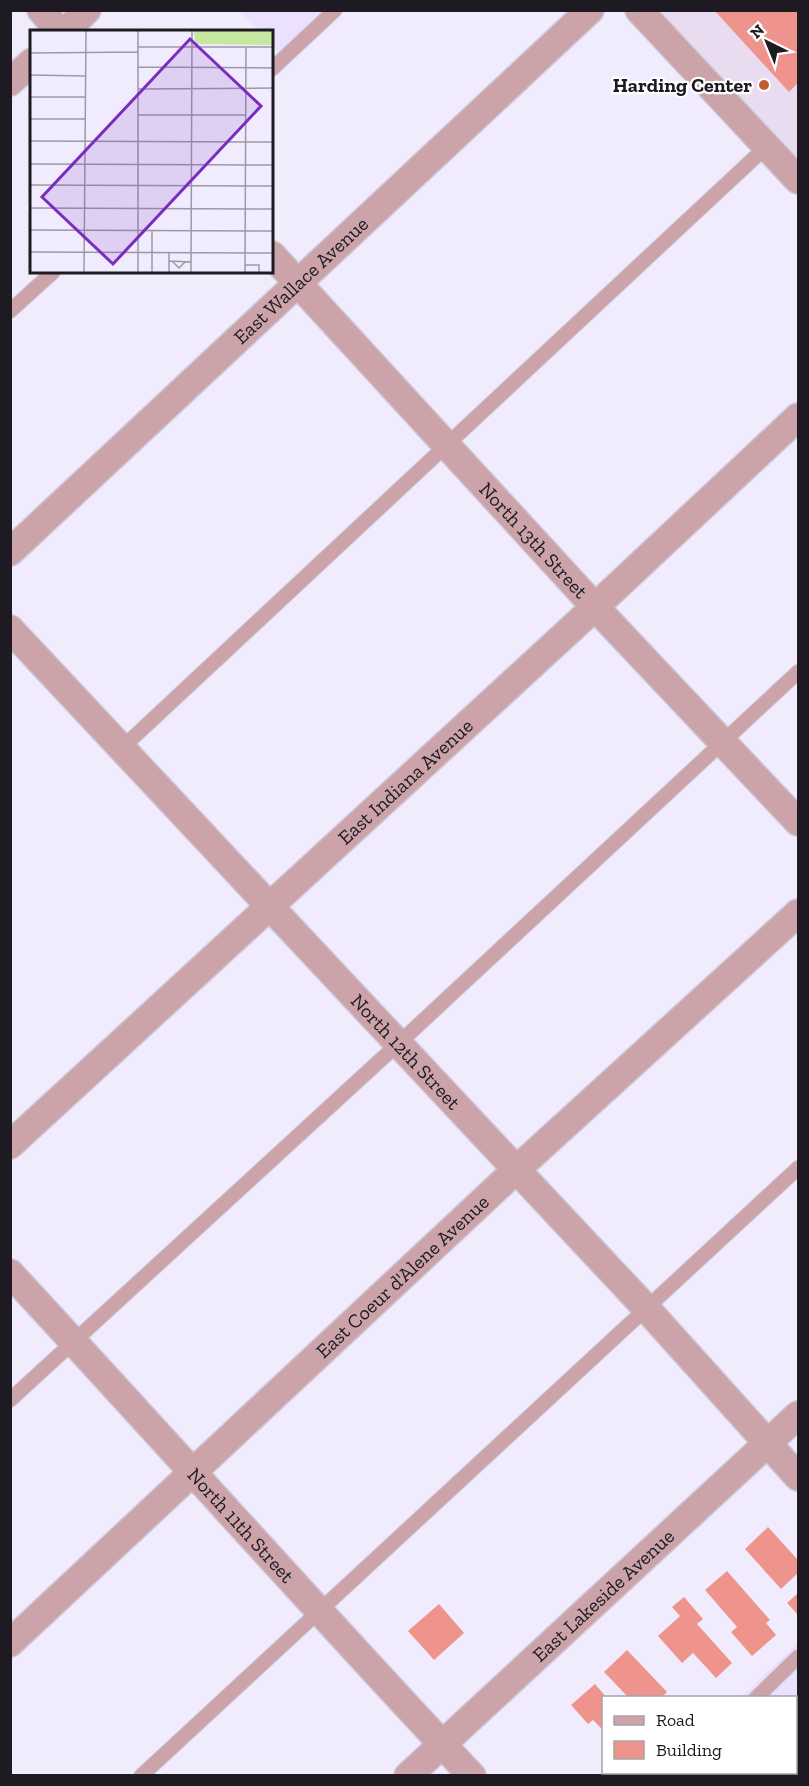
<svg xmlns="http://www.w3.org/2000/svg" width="809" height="1786" font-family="'Zilla Slab',serif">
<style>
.built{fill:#ebe1fe}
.education{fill:#e9dcf0}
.building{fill:#ee948d}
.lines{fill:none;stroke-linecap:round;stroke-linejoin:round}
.lane-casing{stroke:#cfcada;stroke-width:16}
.street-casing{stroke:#cfcada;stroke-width:30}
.lane{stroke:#cca3a9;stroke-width:14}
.street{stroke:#cca3a9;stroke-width:27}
.poi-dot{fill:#c25c2e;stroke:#fff;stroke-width:2}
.labels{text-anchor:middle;stroke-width:4.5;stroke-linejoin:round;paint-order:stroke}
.poi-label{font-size:20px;font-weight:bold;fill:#1d1a22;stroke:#fff;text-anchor:end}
.street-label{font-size:20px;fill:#1d1a22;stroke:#fff}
.inset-road{fill:none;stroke:#9c98a5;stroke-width:1.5}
.view{fill:#7b2cbf;fill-opacity:0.15;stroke:#7b2cbf;stroke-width:3}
.inset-edge{fill:none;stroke:#1d1a22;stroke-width:3}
</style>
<rect width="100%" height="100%" fill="#f1ecfd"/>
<!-- built -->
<g class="built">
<polygon points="239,11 325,11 279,53 272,45 272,32 259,31"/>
<polygon points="798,1643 798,1775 657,1776 661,1772 796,1772 796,1698 741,1697"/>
</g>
<!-- education -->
<polygon class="education" points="660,11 798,11 798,159"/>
<!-- building -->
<g class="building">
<polygon points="714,10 798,10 798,83 789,92"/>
<polygon points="768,1527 798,1560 798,1573 781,1589 745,1549"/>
<polygon points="727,1571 770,1620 766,1623 776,1635 752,1656 731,1632 737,1627 705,1590"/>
<polygon points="798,1593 798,1615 787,1603"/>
<polygon points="684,1597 703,1619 697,1624 732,1663 716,1678 693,1653 682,1663 658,1636 680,1616 672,1607"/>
<polygon points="439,1604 464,1633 434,1660 408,1631"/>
<polygon points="627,1650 667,1692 661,1698 629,1698 604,1672"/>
<polygon points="595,1684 607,1698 604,1698 604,1731 593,1720 588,1724 571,1705"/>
<polygon points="798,1736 798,1776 694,1776 698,1772 796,1772 796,1739"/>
</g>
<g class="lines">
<!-- lane casing -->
<g class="lane-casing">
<g id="lane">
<polyline points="272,69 335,10"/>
<polyline points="10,311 53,272"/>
<polyline points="122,748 767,146"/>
<polyline points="10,1400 399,1043 798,672"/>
<polyline points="756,1698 798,1657"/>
<polyline points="141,1776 798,1168"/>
<polyline points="673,1776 676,1772"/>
</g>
</g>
<!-- street casing -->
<g class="street-casing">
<g id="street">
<polyline points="41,10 60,32"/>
<polyline points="639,10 798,180"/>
<polyline points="65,32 87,10"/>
<polyline points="10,82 32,62"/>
<path id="s1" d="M272,255l323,352 203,215"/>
<path id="s2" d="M10,552l580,-542"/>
<path id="s3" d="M10,629l636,679 152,169"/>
<path id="s4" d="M10,1145l585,-538 203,-190"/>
<path id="s5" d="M10,1273c155,167 306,337 462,503"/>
<path id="s6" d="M10,1643l507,-474 281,-256"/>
<path id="s7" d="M408,1776l390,-361"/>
</g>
</g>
<!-- lane -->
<use href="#lane" class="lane"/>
<!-- street -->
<use href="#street" class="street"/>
</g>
<!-- markers -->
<circle class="poi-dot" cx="764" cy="85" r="6"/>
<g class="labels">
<!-- poi labels -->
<g class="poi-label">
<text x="752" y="92">Harding Center</text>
</g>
<!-- street labels -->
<g class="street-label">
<text dy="7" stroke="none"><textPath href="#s2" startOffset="398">East Wallace Avenue</textPath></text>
<text dy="7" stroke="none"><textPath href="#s1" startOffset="387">North 13th Street</textPath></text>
<text dy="7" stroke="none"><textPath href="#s4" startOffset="537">East Indiana Avenue</textPath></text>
<text dy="7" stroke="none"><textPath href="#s3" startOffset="579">North 12th Street</textPath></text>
<text dy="7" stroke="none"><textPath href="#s6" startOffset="537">East Coeur d'Alene Avenue</textPath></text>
<text dy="7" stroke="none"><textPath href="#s5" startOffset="342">North 11th Street</textPath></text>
<text dy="7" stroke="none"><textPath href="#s7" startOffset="266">East Lakeside Avenue</textPath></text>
</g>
</g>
<!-- overview -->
<g transform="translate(30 30)">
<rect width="243" height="243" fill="#f1ecfd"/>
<path d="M164,0h79v15l-78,-1z" fill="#c5e79f"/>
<path class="inset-road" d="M36,0h20M108,17h135M0,23l108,-1M108,37l135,1M0,45l56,1M108,59l135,-1M0,67h55M108,85h108M0,89h55M0,111l243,1M0,134l243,1M0,155l243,1M0,178l243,1M0,200l243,1M122,201v42M0,222l243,1M139,222v21M139,231l22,1M142,231l7,7 6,-6M215,235h14v8M54,243l2,-243M108,243v-243M161,243l1,-243M215,243l1,-226"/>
<path class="view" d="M160,9l71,67 -148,158 -71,-67z"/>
<rect width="243" height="243" class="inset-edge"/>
</g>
<!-- border -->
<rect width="809" height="1786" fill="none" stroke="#1d1a22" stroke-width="24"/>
<!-- legend -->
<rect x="602" y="1696" width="195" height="78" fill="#ffffff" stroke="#a5a3a7" stroke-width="1.5"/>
<rect x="614" y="1716" width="30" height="9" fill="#cca3a9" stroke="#a5a3a7" stroke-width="1.5"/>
<text x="656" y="1726" font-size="18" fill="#1d1a22">Road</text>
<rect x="614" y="1741" width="30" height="18" fill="#ee948d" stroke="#a5a3a7" stroke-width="1.5"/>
<text x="656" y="1756" font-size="18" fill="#1d1a22">Building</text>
<!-- north arrow -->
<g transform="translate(767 42) rotate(317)" stroke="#ffffff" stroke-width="4.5" paint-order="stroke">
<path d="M0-4.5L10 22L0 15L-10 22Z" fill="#1d1a22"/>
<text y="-9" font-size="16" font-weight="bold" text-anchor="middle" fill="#1d1a22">N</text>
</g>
</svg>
